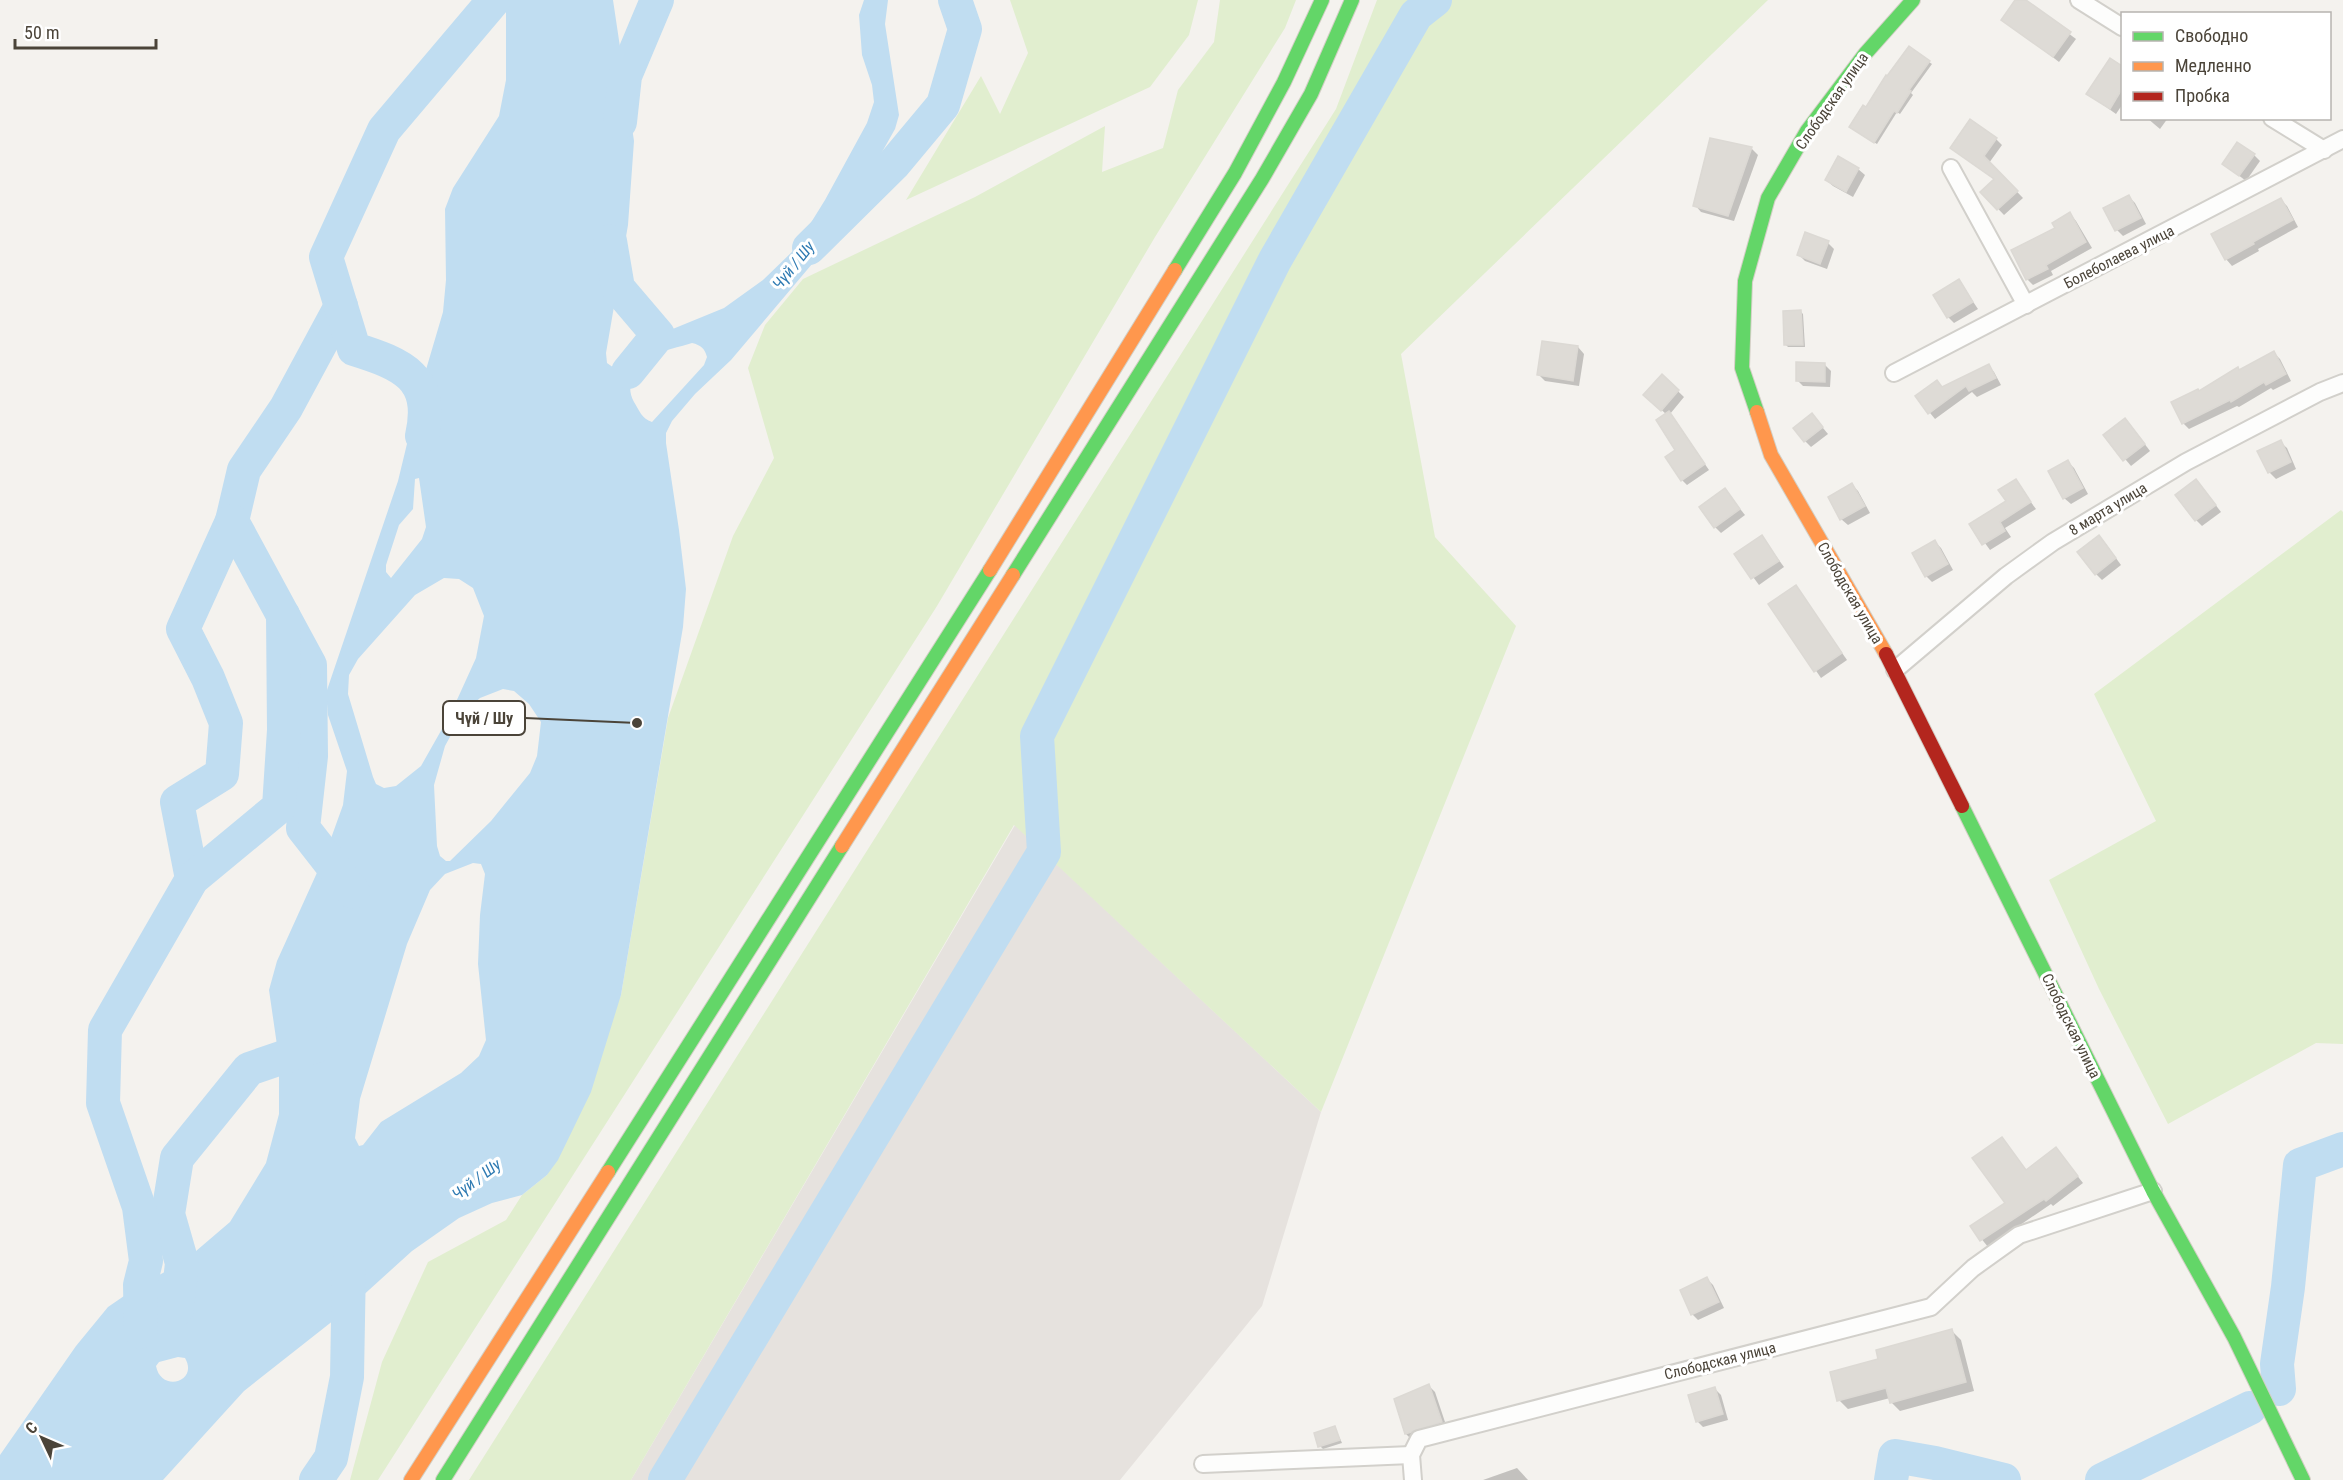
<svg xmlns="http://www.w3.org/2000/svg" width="2343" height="1480" font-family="'Roboto Condensed',sans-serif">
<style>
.industrial{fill:#e6e2de}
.green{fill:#e1eecf}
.water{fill:#c0ddf1;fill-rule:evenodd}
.shadow{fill:#0003}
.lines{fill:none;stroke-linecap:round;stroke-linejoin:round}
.river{stroke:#c0ddf1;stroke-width:34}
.building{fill:#dedbd6;stroke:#dcd9d4;stroke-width:1.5}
.street-casing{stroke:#d2d0cb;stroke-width:20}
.fast-casing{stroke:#d3cfc5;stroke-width:16}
.slow-casing{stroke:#d3cfc5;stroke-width:16}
.jam-casing{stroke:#d3cfc5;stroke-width:16}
.street{stroke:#fdfdfc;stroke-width:16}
.fast{stroke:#63d668;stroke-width:14}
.slow{stroke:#ff974d;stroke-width:14}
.jam{stroke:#b3261e;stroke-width:14}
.labels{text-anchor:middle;stroke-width:6;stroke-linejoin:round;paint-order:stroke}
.street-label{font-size:15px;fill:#4b4439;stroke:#fff}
.water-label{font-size:16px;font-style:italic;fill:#2e7ab2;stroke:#fff}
.leader{fill:none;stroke:#4b4439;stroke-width:2}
.callout-dot{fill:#4b4439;stroke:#fff;stroke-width:2}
.callout{fill:#fff;stroke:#4b4439;stroke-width:2}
.callout-label{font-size:16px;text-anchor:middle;font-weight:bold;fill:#4b4439}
</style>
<rect width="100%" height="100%" fill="#f4f2ee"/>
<!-- industrial -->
<polygon class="industrial" points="1015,825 1321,1112 1262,1306 1120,1480 631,1480"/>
<!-- green -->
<g class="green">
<polygon points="1010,0 1198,0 1189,35 1150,87 906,200 981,76 1000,114 1028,53"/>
<polygon points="1220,0 1296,0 1285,28 1155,237 937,606 378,1480 350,1480 382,1362 428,1262 506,1220 522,1195 547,1175 621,995 668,718 733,536 774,458 748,368 765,325 803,279 975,197 1105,126 1102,172 1163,148 1178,90 1214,42"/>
<polygon points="1377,0 1768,0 1401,354 1435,537 1516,626 1321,1112 1014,825 631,1480 469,1480 1336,109"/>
<polygon points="2341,510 2343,512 2343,1044 2316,1043 2168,1124 2099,989 2049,880 2156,821 2094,694"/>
</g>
<!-- water -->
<path class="water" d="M506,0h107l21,141 -6,84 -22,128 1,10 7,5 44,-33 66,-27 39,-28 31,-30 31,-50 42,-77 7,-21 -2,-17 -10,-30 -3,-40 5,-15h24l-3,24 14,91 -4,14 -27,48 -27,39 -18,35 -92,109 -36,34 -23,27 -6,12v10l13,87 7,59 -3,38 -62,368 -30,97 -33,68 -11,15 -25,20 -30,8 -33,15 -47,33 -64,58 -104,82 -81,89h-163v-25l76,-109 32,-39 32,-22 42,-22 48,-41 36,-59 13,-49v-55l-10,-69 8,-29 48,-106 18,-50 4,-34 -19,-56 -2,-22 72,-212 22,-91 23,-78 3,-32 -1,-71 8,-21 46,-72 7,-36zM692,343c9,2 13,6 15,14l-3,8 -52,57c-10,-3 -13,-12 -18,-20 -10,-17 1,-38 18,-46 12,-6 27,-9 40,-13zM419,478l7,49 -4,12 -31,39 -5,-6v-7l13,-40 14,-16 2,-30zM444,578l15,1 14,9 11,28 -8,42 -25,55 -30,53 -25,20 -12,2 -8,-4 -3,-7 -25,-83 1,-19 9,-16 57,-64zM503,689l11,2 15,13 12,18 -4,34 -7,17 -39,48 -41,40h-4l-6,-5 -3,-10 -3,-61 11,-39 18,-33 17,-15zM473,863l8,1 4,10 -5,41 -2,49 8,76 -7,16 -18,17 -80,49 -18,23 -4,1 -4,-8 5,-39 47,-155 23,-54 15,-16zM178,1357l7,1c14,24 -24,35 -29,8l3,-4z"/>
<!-- shadow -->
<g class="shadow">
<polygon points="2017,0 2024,0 2076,39 2059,62 2003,19"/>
<polygon points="2110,60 2122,67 2122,105 2116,114 2088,94"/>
<polygon points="1929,62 1932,64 1911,93 1913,95 1900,114 1897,112 1877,144 1854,130 1866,109"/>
<polygon points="2147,118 2168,118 2160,129"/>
<polygon points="1996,139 2002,145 1989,163 2023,198 2004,215 1982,192 1995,180 1951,147"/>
<polygon points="1711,140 1752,149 1758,155 1734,221 1701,212 1695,205"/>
<polygon points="2254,155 2260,161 2246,181 2224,164"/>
<polygon points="1858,169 1865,175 1853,197 1833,186 1826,180"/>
<polygon points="2129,197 2135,203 2146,224 2123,236 2117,230"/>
<polygon points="2281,200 2287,206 2298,227 2258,249 2259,251 2232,266 2226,259 2213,235"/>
<polygon points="2070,214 2076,221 2092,248 2051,271 2053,275 2033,285 2027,279 2057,229"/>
<polygon points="1828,243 1834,249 1827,269 1805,261 1799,255"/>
<polygon points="1959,281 1978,309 1954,323 1948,317"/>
<polygon points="1801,312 1803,314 1805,347 1788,347 1786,345"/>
<polygon points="1578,347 1584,354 1579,386 1545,381 1539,375"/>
<polygon points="2274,353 2280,359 2291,381 2273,390 2271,388 2239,407 2237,406 2189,429 2183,423 2199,392"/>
<polygon points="1825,365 1831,371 1830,387 1803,386 1797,380"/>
<polygon points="1988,365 1994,372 2001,385 1977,397 1972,392 1935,419 1917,397 1937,382 1943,388"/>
<polygon points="1662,376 1684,397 1670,414 1709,470 1687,485 1682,480 1677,451 1667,415 1652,401"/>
<polygon points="1818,422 1828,434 1811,447 1805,441"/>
<polygon points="2131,426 2150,451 2131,466 2105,435"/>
<polygon points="2280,442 2287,448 2296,469 2276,479 2269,472 2259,452"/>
<polygon points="2068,462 2074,468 2088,494 2071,504 2064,498"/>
<polygon points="2015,481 2036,509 2005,528 2011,537 1990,550 1971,524 2008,501"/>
<polygon points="1852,485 1858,491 1870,513 1848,525 1841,519"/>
<polygon points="2202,487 2221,512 2202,526 2196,520"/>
<polygon points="1725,490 1745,515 1721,533 1715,527"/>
<polygon points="1762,537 1784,567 1759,585 1736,554"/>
<polygon points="1935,542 1941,548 1953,570 1932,582 1926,576"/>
<polygon points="2105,543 2121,565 2102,580 2096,574"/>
<polygon points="1796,587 1847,660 1821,678 1770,604"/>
<polygon points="2002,1139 2027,1171 2056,1149 2083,1183 2053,1206 2051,1204 1988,1247 1972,1227 2007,1203"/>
<polygon points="1707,1279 1713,1285 1724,1308 1698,1320 1692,1314"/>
<polygon points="1952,1331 1961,1340 1974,1391 1900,1411 1891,1402 1890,1398 1848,1409 1839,1400 1880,1360"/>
<polygon points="1429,1386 1435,1392 1447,1428 1412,1440 1406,1434"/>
<polygon points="1715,1389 1721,1395 1728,1420 1703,1427 1697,1421"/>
<polygon points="1335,1428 1342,1443 1323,1449 1320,1446"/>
<polygon points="1517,1468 1528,1480 1483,1480"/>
</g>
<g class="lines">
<!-- river -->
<g class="river">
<polyline points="620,122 625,76 657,0"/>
<polyline points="610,241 618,288 658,335 628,372"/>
<polyline points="809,248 893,165 943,105 965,29 955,0"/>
<polyline points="341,306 286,408 244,470 232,521 310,665 311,756 303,828 353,892"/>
<path d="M422,436c13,-59 -20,-72 -68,-87l-28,-92 58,-127 110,-130"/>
<polyline points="192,879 177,802 222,774 226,723 208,678 183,629 232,521"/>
<polyline points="177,1309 182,1263 168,1214 177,1158 249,1069 322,1044"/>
<polyline points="141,1332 140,1285 146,1261 139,1207 103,1103 105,1030 192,879 279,807 284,730 283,615"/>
<polyline points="2279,1389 2277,1364 2288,1287 2300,1165 2343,1149"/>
<polyline points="316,1480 331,1458 347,1377 349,1263"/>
<polyline points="665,1480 1044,852 1037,736 1275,260 1416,15 1435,0"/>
<polyline points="1891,1480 1895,1456 1935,1463 2004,1480"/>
<polyline points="2102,1480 2250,1408"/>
</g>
</g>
<!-- building -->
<g class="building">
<polygon points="2015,0 2026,0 2071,32 2053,57 2001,20"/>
<polygon points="1909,46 1930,61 1909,90 1911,91 1897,113 1894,111 1874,143 1849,127 1863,105 1866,107 1886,75 1887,76"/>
<polygon points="2110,58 2122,66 2122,89 2110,109 2086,94"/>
<polygon points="1970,119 1997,138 1984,156 2018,191 1997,210 1980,192 1994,179 1950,148"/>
<polygon points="1710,138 1752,147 1728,216 1693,206"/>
<polygon points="2237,142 2255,154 2239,176 2222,164"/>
<polygon points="1838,156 1859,168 1846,192 1825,180"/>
<polygon points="2129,195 2141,218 2115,231 2103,208"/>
<polygon points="2281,198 2293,220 2253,242 2254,244 2225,260 2211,234"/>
<polygon points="2070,212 2086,242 2046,265 2048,269 2026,280 2011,250 2055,228 2052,223"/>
<polygon points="1805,232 1829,241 1820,264 1797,255"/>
<polygon points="1959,279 1973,302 1947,318 1933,295"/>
<polygon points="1801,310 1803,345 1784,345 1783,311"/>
<polygon points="1542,341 1578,346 1573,381 1537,375"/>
<polygon points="2274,351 2286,374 2266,385 2264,382 2231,402 2230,400 2182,424 2171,402 2198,389 2199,391 2238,367 2239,370"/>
<polygon points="1796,362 1825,363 1825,382 1796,381"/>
<polygon points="1989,364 1996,378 1969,391 1966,386 1928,414 1915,396 1937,380 1942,387"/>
<polygon points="1662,374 1679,390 1661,411 1643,395"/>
<polygon points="1669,411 1705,464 1681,481 1665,457 1675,450 1656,420"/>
<polygon points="1812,413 1823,427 1804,442 1793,428"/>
<polygon points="2125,418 2145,444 2123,461 2103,435"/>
<polygon points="2281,440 2291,462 2268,473 2257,451"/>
<polygon points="2068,460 2083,488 2063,499 2048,471"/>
<polygon points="2016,479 2031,502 2000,522 2005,531 1982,545 1969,524 2006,501 1998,490"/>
<polygon points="2196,479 2216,505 2195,521 2175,495"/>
<polygon points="1852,483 1865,506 1840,520 1828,497"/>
<polygon points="1725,488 1740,509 1714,528 1699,507"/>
<polygon points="1762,535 1779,561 1751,579 1734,554"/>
<polygon points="2099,535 2116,558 2095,575 2077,552"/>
<polygon points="1935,540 1948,564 1925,577 1912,553"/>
<polygon points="1796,585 1842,653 1814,672 1768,604"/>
<polygon points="2002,1137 2026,1170 2056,1147 2078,1176 2046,1201 2044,1199 1980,1241 1970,1226 2005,1203 1972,1158"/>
<polygon points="1707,1277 1719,1302 1691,1315 1680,1290"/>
<polygon points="1952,1329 1966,1382 1890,1403 1886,1388 1837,1401 1830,1372 1878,1359 1876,1350"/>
<polygon points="1429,1384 1442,1422 1405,1434 1394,1399"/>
<polygon points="1715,1387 1723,1414 1696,1422 1688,1395"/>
<polygon points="1335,1426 1340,1440 1318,1447 1314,1433"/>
</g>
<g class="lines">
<!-- street casing -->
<g class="street-casing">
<g id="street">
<polyline points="2079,0 2122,27"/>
<polyline points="2272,118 2324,150"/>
<polyline points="1951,168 2026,305"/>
<polyline points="1894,373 2343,139"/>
<polyline points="1895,670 2006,576 2053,542 2186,462 2320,392 2343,383"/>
<polyline points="1203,1464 1411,1455"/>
<polyline points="1413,1480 1411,1455 1419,1439 1931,1307 1973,1268 2019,1235 2153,1191"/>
</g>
</g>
<!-- fast casing -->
<g class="fast-casing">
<g id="fast">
<polyline points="1175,270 1235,173 1284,82 1322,0"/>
<polyline points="1757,412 1742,368 1745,281 1768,198 1807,131 1865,54 1913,0"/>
<polyline points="1013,575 1262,179 1311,94 1352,0"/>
<polyline points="1962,806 2153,1191 2234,1337 2303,1480"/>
<polyline points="608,1172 990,570"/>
<polyline points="443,1480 842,846"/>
</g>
</g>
<!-- slow casing -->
<g class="slow-casing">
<g id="slow">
<polyline points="1757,412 1771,455 1886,654"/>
<polyline points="990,570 1175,270"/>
<polyline points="842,846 1013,575"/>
<polyline points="411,1480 608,1172"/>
</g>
</g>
<!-- jam casing -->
<g class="jam-casing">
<polyline id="jam" points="1886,654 1962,806"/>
</g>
<!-- street -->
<use href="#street" class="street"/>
<!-- fast -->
<use href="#fast" class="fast"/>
<!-- slow -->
<use href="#slow" class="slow"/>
<!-- jam -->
<use href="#jam" class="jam"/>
</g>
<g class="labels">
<!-- street labels -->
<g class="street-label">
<text transform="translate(1832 101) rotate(-55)" y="5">Слободская улица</text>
<text transform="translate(2119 257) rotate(-27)" y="5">Болеболаева улица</text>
<text transform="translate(2108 509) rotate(-31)" y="5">8 марта улица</text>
<text transform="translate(1850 593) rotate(60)" y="5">Слободская улица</text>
<text transform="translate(2071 1026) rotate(64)" y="5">Слободская улица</text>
<text transform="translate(1720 1361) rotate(-14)" y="5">Слободская улица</text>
</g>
<!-- water labels -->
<g class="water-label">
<text transform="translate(793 265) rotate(-51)" y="6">Чүй / Шу</text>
<text transform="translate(476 1179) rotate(-37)" y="6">Чүй / Шу</text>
</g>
</g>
<!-- callouts -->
<path class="leader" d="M637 723L525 718"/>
<circle class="callout-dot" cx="637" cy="723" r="6"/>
<rect class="callout" x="443" y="701" width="82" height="34" rx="6"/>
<g class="callout-label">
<text x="484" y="724">Чүй / Шу</text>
</g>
<!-- legend -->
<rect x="2121" y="12" width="210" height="108" fill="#ffffff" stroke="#b7b4b0" stroke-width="1.5"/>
<rect x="2133" y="32" width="30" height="9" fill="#63d668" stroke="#b7b4b0" stroke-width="1.5"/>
<text x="2175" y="42" font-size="18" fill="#4b4439">Свободно</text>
<rect x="2133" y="62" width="30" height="9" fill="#ff974d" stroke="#b7b4b0" stroke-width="1.5"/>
<text x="2175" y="72" font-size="18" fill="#4b4439">Медленно</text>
<rect x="2133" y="92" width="30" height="9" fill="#b3261e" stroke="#b7b4b0" stroke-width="1.5"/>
<text x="2175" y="102" font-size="18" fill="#4b4439">Пробка</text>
<!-- north arrow -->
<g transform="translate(42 1438) rotate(314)" stroke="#ffffff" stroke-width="4.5" paint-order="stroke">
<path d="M0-4.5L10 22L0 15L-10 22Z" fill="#4b4439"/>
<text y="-9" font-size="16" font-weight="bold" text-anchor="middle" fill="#4b4439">С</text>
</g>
<!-- scale -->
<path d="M15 39v9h141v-9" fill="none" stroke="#4b4439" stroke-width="3"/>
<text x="24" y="39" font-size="18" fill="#4b4439" stroke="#ffffff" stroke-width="4.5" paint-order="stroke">50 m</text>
</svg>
